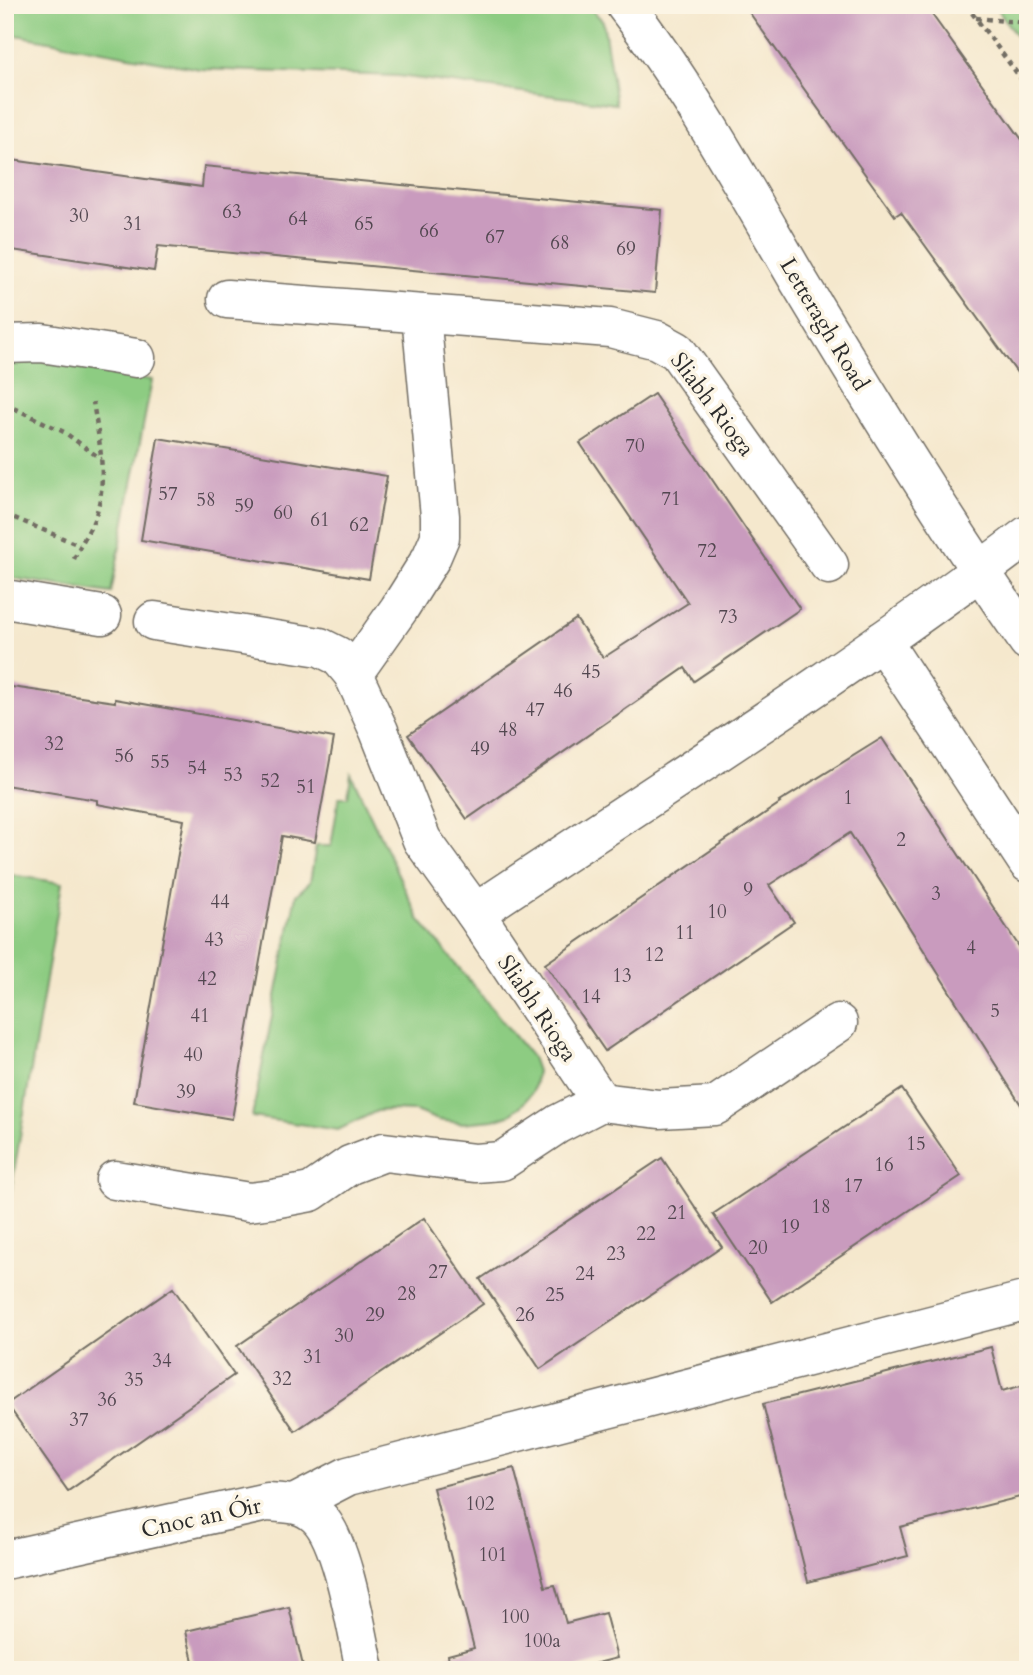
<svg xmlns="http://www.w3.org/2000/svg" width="1033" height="1675" font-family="Cardo,serif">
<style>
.green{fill:#8dcc82;stroke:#5c7c56;stroke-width:2}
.building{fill:#c99bbe}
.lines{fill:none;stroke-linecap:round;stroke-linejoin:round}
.minor-casing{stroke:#726d64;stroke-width:41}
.path{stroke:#726d64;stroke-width:4.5;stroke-dasharray:5 5;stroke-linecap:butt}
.minor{stroke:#fff;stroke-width:38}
.labels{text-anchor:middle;stroke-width:7;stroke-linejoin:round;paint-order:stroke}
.number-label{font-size:19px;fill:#524750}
.street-label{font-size:23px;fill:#2b2b2b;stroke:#fcf5e5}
</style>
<rect width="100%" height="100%" fill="#fcf5e5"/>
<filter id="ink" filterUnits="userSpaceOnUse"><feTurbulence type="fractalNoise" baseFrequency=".0143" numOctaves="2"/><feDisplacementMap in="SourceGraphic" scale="14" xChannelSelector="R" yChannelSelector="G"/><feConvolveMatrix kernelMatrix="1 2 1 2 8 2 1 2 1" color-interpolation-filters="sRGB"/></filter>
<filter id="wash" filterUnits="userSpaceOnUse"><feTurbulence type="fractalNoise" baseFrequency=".00686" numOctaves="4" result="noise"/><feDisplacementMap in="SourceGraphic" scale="28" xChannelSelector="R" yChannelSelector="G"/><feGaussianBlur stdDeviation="1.57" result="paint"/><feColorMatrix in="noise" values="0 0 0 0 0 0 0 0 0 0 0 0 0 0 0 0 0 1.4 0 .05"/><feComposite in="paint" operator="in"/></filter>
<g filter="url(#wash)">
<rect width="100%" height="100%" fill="#f5e8cd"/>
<!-- green -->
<g class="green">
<polygon points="5,5 587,5 603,21 616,104 398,76 200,69 5,33"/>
<polygon points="994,5 1028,5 1028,52"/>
<polygon points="36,360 152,380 111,593 5,577 5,363"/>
<polygon points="351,774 419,919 532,1057 537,1071 533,1091 522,1105 509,1115 494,1120 461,1123 438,1120 415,1111 389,1110 377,1111 338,1130 252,1117 296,895 310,882 316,846 331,846 339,797 348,797"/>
<polygon points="5,874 62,883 5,1227"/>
</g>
<g id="blocks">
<!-- building -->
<g class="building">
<polygon points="744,5 925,5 1028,148 1028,388 901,212 895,216"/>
<polygon points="5,159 202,187 204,166 662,210 655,293 158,246 154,271 5,249"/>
<polygon points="654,394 800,609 694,681 685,668 467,819 408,735 576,619 603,658 688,603 580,443"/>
<polygon points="158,438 387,476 369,579 141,540"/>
<polygon points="5,686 115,702 115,699 334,738 315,842 282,836 232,1119 134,1102 184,820 97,804 97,800 5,785"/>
<polygon points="882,738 1028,960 1028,1116 850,833 769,885 794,922 605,1051 545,964 780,803 779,802"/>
<polygon points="902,1089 961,1176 772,1302 713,1214"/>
<polygon points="662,1158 722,1247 540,1369 480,1279"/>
<polygon points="424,1218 483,1304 295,1431 237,1346"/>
<polygon points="173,1288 234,1375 68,1491 7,1404"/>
<polygon points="991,1347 1002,1391 1028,1384 1028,1495 900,1527 908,1556 808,1582 763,1404"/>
<polygon points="514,1468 545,1587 555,1585 566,1623 605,1613 617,1658 578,1668 578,1670 450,1670 448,1655 474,1648 433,1488"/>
<polygon points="289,1607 304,1670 195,1670 186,1631"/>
</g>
</g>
</g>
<g filter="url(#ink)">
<use href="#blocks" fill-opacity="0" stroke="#726d64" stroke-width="2"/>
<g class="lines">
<!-- minor casing -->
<g class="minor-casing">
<g id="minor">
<path d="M625,5c67,87 120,184 175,278 73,121 147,242 228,358"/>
<polyline points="227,299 610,328 657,340 677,351 829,565"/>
<path d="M421,315l19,201v21l-9,21 -32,51 -46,65 26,57 43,109 53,73c186,-124 375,-243 553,-378"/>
<polyline points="5,344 42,343 136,358"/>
<polyline points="5,599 102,615"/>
<polyline points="154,621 320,647 338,656 353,674"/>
<polyline points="882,641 1028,863"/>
<polyline points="601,1102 659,1109 715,1106 838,1023"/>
<polyline points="115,1180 249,1202 273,1199 311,1192 350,1165 384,1152 475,1163 502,1161 558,1124 601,1102 475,913"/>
<polyline points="296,1503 348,1476 1028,1300"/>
<path d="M5,1560l262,-58c19,1 36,1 50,14 26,24 40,117 48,154"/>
</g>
</g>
<!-- path -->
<g class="path">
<polyline points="966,5 1028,88"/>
<polyline points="976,18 1028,23"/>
<polyline points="5,404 64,432 101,459"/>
<polyline points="5,514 79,545"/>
<path d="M74,559c6,-14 14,-26 20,-39 15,-37 5,-80 -1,-118"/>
</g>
<!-- minor -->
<use href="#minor" class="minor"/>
</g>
</g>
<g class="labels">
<!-- number labels -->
<g class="number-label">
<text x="232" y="218">63</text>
<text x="79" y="222">30</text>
<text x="298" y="225">64</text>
<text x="133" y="230">31</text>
<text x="364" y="230">65</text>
<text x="429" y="237">66</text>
<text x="495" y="243">67</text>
<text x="560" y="249">68</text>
<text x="626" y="255">69</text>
<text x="635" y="452">70</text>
<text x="168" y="500">57</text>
<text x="671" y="505">71</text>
<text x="206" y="506">58</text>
<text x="244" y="512">59</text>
<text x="283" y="519">60</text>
<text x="320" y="526">61</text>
<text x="359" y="531">62</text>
<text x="707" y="557">72</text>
<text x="728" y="623">73</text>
<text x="591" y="678">45</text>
<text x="563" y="697">46</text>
<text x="535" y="716">47</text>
<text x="508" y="736">48</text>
<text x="54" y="750">32</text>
<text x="480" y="755">49</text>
<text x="124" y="762">56</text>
<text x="160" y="768">55</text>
<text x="197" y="774">54</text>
<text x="233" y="781">53</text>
<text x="270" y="787">52</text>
<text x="306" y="793">51</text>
<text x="848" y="804">1</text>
<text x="901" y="846">2</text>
<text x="748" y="896">9</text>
<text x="936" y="900">3</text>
<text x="220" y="908">44</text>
<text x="717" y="918">10</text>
<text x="685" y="939">11</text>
<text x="214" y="946">43</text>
<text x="971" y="954">4</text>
<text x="654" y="961">12</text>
<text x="622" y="982">13</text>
<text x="207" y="985">42</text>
<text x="591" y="1003">14</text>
<text x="995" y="1017">5</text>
<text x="200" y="1022">41</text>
<text x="193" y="1061">40</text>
<text x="186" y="1098">39</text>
<text x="916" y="1150">15</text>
<text x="884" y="1171">16</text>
<text x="853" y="1192">17</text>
<text x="821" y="1213">18</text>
<text x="677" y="1219">21</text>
<text x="790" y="1233">19</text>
<text x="646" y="1240">22</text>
<text x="758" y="1254">20</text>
<text x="616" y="1260">23</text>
<text x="438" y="1278">27</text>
<text x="585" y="1280">24</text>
<text x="407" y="1300">28</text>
<text x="555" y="1301">25</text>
<text x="375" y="1321">29</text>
<text x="525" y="1321">26</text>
<text x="344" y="1342">30</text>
<text x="313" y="1363">31</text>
<text x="162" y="1367">34</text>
<text x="282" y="1385">32</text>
<text x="134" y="1386">35</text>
<text x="107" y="1406">36</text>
<text x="79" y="1426">37</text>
<text x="480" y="1510">102</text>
<text x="493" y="1561">101</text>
<text x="515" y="1623">100</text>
<text x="542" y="1647">100a</text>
</g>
<!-- street labels -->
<g class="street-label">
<text transform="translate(825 324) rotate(59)" y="8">Letteragh Road</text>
<text transform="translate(713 404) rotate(53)" y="8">Sliabh Rioga</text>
<text transform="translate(538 1008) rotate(56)" y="8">Sliabh Rioga</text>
<text transform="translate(201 1517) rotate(-12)" y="8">Cnoc an Óir</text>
</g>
</g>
<!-- margin -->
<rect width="1033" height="1675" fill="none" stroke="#fcf5e5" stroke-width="28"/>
</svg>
